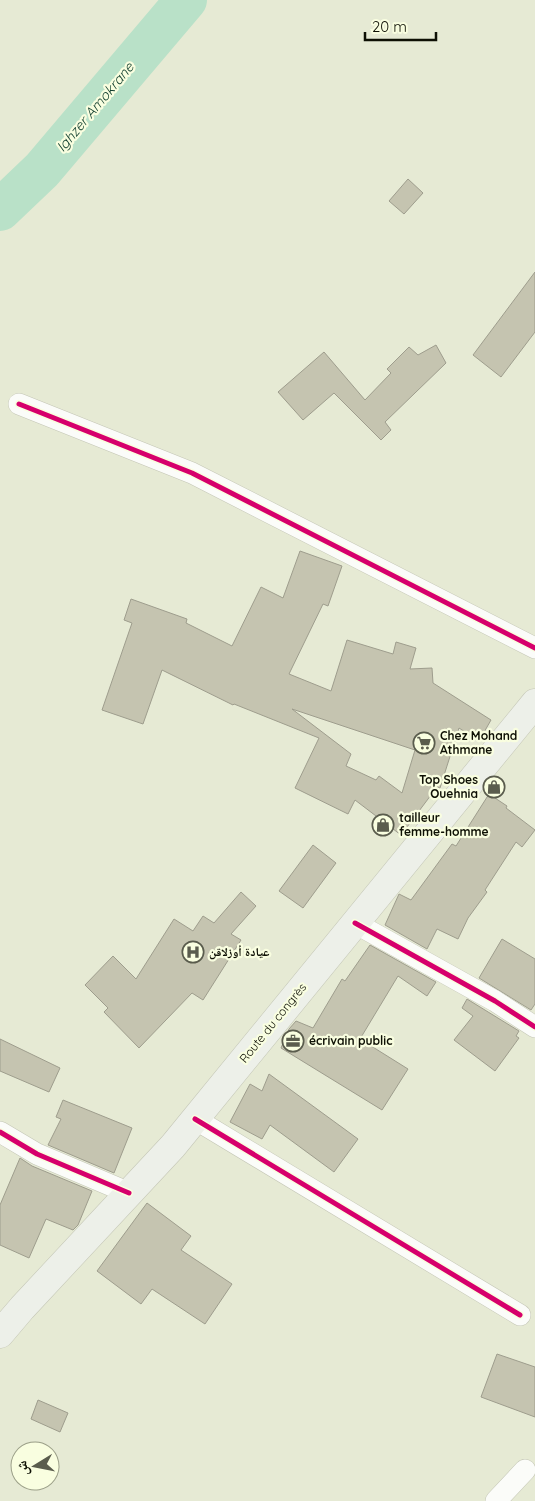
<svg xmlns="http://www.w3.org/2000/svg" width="535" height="1501" font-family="Quicksand,'Noto Naskh Arabic',sans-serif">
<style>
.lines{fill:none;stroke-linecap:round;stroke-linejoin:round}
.river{stroke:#b9e1c8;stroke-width:42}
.building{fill:#c5c4b0;stroke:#9e9d8d;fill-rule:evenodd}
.minor-casing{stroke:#c4c6b6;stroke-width:22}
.secondary-casing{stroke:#c4c6b6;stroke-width:29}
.minor{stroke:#fbfcf9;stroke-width:21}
.secondary{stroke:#edf0e9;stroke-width:28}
.cycleway-casing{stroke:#f9fee0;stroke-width:8}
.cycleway{stroke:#d6006c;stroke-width:5}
.labels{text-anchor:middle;stroke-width:4.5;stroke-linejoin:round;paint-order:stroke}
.poi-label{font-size:12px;font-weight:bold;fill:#0e1004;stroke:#f9fee0;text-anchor:start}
.street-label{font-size:12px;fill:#0e1004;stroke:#f9fee0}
.water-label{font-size:14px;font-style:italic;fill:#13402f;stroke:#f9fee0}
</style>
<rect width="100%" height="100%" fill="#e6ead4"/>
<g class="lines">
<!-- river -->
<polyline class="river" points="0,210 42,170 186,0"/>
</g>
<!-- building -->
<g class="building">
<polygon points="408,179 423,193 404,214 389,201"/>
<polygon points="535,272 535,332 501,377 473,355"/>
<polygon points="436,345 446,363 385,422 391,430 381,440 334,393 303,420 278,392 324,352 365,400 391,373 387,369 409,347 418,355"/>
<path d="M300,551l42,15 -14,40 -5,-2 -34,70 42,17 16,-51 46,14 3,-12 20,6 -6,21 22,-1 1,15 58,37 -12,21 -20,-13 -19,60 -3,-1 -36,48 -46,-35 -7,14 -53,-26 24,-50 -85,-34 -1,1 -71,-35 -19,54 -41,-14 30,-87 -8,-3 7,-21 56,20 -1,4 46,23 29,-59 22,11zM292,709l123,41 -13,43 -23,-17 -3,4 -30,-14 5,-12z"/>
<polygon points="489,794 507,806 506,808 535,830 522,847 516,842 485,890 487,892 468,918 458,939 437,929 427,949 385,925 399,894 411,900 452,844 456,846"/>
<polygon points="313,845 336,863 303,908 279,891"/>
<polygon points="241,892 256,906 231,934 241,940 203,1000 192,993 139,1048 104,1012 108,1008 85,985 113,956 136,979 174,919 193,931 203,916 214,923"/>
<polygon points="502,939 535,959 535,1004 531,1010 479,978"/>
<polygon points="370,945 436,982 427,996 398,976 360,1039 408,1069 382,1110 281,1048 289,1029 296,1021 313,1028 342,979 345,981"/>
<polygon points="467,999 519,1031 516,1036 519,1038 495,1071 454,1040 473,1016 462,1008"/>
<polygon points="0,1039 60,1068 49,1092 0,1071"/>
<polygon points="269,1074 358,1139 334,1172 270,1125 262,1139 230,1122 250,1084 262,1091"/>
<polygon points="63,1100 132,1128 114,1173 48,1145 61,1119 56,1117"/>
<polygon points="20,1158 32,1166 92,1191 78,1225 73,1230 46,1219 29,1258 0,1245 0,1205"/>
<polygon points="147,1203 191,1236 181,1250 232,1284 205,1324 152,1289 141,1304 97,1271"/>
<polygon points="497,1354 535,1367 535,1417 481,1397"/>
<polygon points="38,1400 68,1413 60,1432 31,1419"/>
</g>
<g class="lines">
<!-- minor casing -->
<g class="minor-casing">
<g id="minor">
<polyline points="19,404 192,473 535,648"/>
<polyline points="355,923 495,1001 535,1027"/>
<polyline points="195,1119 520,1315"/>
<polyline points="0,1132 37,1154 129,1193"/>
<polyline points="496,1501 525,1470"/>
</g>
</g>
<!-- secondary casing -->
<g class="secondary-casing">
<polyline id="secondary" points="0,1334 22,1308 173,1146 535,703"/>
</g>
<!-- minor -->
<use href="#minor" class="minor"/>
<!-- secondary -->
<use href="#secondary" class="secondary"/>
<!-- cycleway casing -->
<g class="cycleway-casing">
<g id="cycleway">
<polyline points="19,404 192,473 535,648"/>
<polyline points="355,923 495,1001 535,1027"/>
<polyline points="195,1119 520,1315"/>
<polyline points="0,1132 37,1154 129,1193"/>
</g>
</g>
<!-- cycleway -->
<use href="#cycleway" class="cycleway"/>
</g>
<!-- icons -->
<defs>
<g id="supermarket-ring" transform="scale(1.125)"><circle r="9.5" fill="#f9fee0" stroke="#5a5c4d" stroke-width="1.5"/><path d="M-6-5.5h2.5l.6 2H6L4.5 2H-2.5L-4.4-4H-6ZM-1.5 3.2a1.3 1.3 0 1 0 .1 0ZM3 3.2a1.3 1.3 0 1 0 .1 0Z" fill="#5a5c4d"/></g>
<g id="shop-ring" transform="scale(1.125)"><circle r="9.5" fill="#f9fee0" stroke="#5a5c4d" stroke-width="1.5"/><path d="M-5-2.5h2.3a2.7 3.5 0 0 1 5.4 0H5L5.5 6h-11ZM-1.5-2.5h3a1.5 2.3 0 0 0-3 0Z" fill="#5a5c4d"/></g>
<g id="hospital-ring" transform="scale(1.125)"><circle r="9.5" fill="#f9fee0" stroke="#5a5c4d" stroke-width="1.5"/><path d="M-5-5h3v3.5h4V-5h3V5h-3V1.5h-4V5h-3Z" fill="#5a5c4d"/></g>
<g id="office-ring" transform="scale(1.125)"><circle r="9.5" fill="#f9fee0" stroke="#5a5c4d" stroke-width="1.5"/><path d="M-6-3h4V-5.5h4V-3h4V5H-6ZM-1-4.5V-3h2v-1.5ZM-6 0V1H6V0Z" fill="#5a5c4d"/></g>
</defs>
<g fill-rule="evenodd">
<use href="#supermarket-ring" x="424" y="743"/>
<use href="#shop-ring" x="494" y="787"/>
<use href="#shop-ring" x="383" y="825"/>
<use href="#hospital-ring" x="193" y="952"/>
<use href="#office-ring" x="293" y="1041"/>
</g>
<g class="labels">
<!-- poi labels -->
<g class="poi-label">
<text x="440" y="740">Chez Mohand<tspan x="440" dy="14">Athmane</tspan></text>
<text x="478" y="784" text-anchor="end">Top Shoes<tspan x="478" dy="14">Ouehnia</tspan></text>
<text x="399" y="822">tailleur<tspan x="399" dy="14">femme-homme</tspan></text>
<text x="209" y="956">عيادة أوزلاقن</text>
<text x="309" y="1045">écrivain public</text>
</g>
<!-- street labels -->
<g class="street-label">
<text transform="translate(273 1023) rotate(-51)" y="4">Route du congrès</text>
</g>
<!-- water labels -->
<g class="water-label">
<text transform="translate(95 107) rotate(-50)" y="5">Ighzer Amokrane</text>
</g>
</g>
<!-- north arrow -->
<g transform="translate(35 1466) rotate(260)"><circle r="24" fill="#f9fee0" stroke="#9b9f88"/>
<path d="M0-4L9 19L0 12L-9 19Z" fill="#5a5c4d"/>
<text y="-8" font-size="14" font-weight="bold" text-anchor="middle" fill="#0e1004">ش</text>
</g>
<!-- scale -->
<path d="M365 32v8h71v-8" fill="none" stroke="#0e1004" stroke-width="2.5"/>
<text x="372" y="32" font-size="15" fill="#0e1004" stroke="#f9fee0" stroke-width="4" paint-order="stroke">20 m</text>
</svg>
